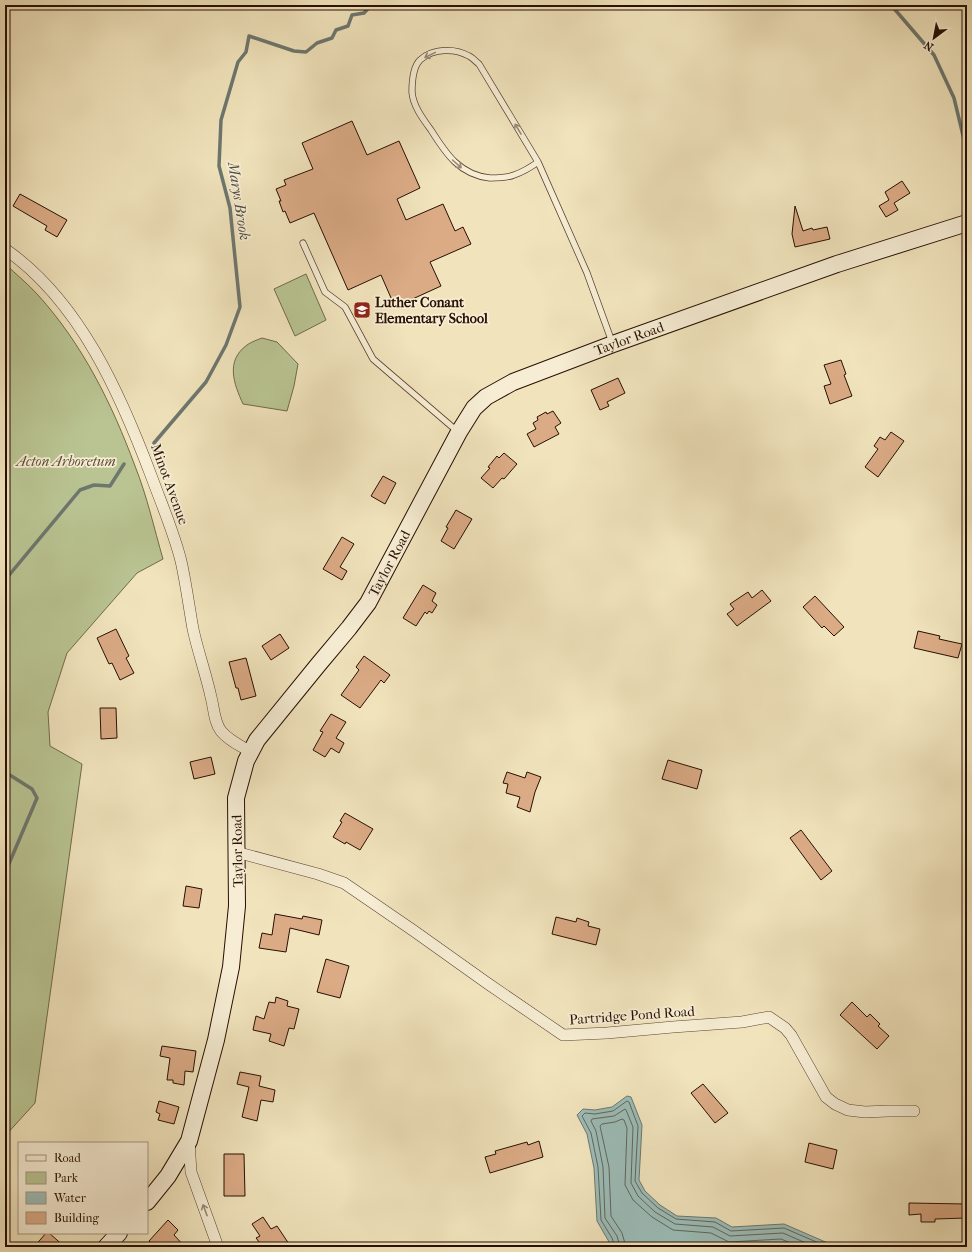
<svg xmlns="http://www.w3.org/2000/svg" width="972" height="1252" font-family="'IM FELL French Canon',serif">
<style>
.green{fill:#b9c492;stroke:#706a4a}
.water{fill:#9cbdb8;stroke:#6d776f}
.lines{fill:none;stroke-linecap:round;stroke-linejoin:round}
.shore{stroke:#62665d;stroke-width:1}
.stream{stroke:#6d776f;stroke-width:3.5}
.building{fill:#dbab86;stroke:#270f02}
.lane-casing{stroke:#5a4431;stroke-width:7}
.street-casing{stroke:#5a4431;stroke-width:12}
.secondary-casing{stroke:#270f02;stroke-width:18}
.lane{stroke:#f6edd4;stroke-width:5.5}
.street{stroke:#f6edd4;stroke-width:11}
.secondary{stroke:#f6edd4;stroke-width:16}
.oneway{stroke:#998976}
.labels{text-anchor:middle;stroke-width:3.5;stroke-linejoin:round;paint-order:stroke}
.poi-label{font-size:14px;font-weight:bold;fill:#270f02;stroke:#f6edd4;text-anchor:start}
.street-label{font-size:14px;fill:#270f02;stroke:#f6edd4}
.park-label{font-size:14px;font-style:italic;fill:#5a4e34;stroke:#f6edd4}
.water-label{font-size:15px;font-style:italic;fill:#504c42;stroke:#f6edd4}
</style>
<rect width="100%" height="100%" fill="#f1e4bd"/>
<filter id="stains"><feTurbulence type="fractalNoise" baseFrequency=".005" numOctaves="4"/><feColorMatrix values="0 0 0 0 .2 0 0 0 0 .09 0 0 0 0 .02 0 0 0 .5 -.17"/></filter>
<radialGradient id="worn" r=".72"><stop offset=".6" stop-color="#630" stop-opacity="0"/><stop offset="1" stop-color="#630" stop-opacity=".3"/></radialGradient>
<!-- green -->
<g class="green">
<path d="M5,264c11,10 23,20 33,31 45,50 74,109 97,171 12,30 19,62 28,93l-26,14 -70,80 -19,59 2,34 32,18 -47,339 -30,33z"/>
<polygon points="306,274 326,320 295,336 274,289"/>
<path d="M262,338l15,4 21,22 -4,22 -7,25 -44,-7c-9,-20 -18,-43 4,-59 4,-3 10,-5 15,-7z"/>
</g>
<!-- water -->
<polygon class="water" points="627,1096 631,1097 642,1125 639,1180 645,1191 660,1205 677,1216 716,1218 732,1227 784,1224 837,1247 612,1247 597,1221 594,1168 587,1134 577,1115 583,1109 595,1110 612,1107"/>
<g class="lines">
<!-- shore -->
<g class="shore">
<polyline points="615,1247 612,1238 601,1220 598,1167 591,1133 582,1116 585,1113 595,1114 613,1111 627,1101 629,1102 638,1126 635,1181 642,1193 658,1208 676,1219 715,1222 731,1231 784,1228 828,1247"/>
<polyline points="620,1247 617,1236 605,1218 603,1167 596,1131 591,1121 592,1119 614,1116 625,1109 626,1110 633,1127 631,1183 638,1196 655,1212 675,1224 713,1227 730,1236 783,1233 815,1247"/>
<polyline points="626,1247 622,1233 611,1216 609,1167 600,1126 602,1124 615,1122 622,1119 624,1120 627,1128 625,1185 633,1200 652,1217 673,1230 711,1233 729,1242 781,1239 800,1247"/>
</g>
<!-- stream -->
<g class="stream">
<polyline points="891,5 934,55 954,98 967,152"/>
<polyline points="154,443 206,382 226,345 240,307 230,208 219,166 221,120 238,62 246,52 249,36 294,51 306,52 317,43 332,38 336,30 348,26 352,15 364,13 371,5"/>
<polyline points="5,580 80,490 94,485 110,486 124,464"/>
<polyline points="5,772 32,789 37,798 5,873"/>
</g>
</g>
<!-- building -->
<g class="building">
<polygon points="352,121 367,155 399,141 420,188 397,199 406,220 443,204 455,231 463,227 471,244 430,262 441,286 395,307 381,275 348,290 314,213 290,223 285,211 283,212 279,201 281,201 276,189 286,185 284,180 313,169 302,143"/>
<polygon points="902,181 910,193 894,203 898,210 886,217 879,206 889,200 885,192"/>
<polygon points="20,194 67,220 57,237 45,230 47,226 13,206"/>
<polygon points="795,206 803,231 812,228 813,230 827,227 830,239 795,247 792,234"/>
<polygon points="841,360 846,374 844,375 852,396 830,404 824,386 831,384 824,365"/>
<polygon points="618,378 625,393 607,402 609,406 600,410 591,390"/>
<polygon points="553,411 561,423 555,427 559,434 534,447 527,434 536,429 533,423 538,420 537,417 546,412 547,414"/>
<polygon points="891,432 904,441 878,477 865,467 878,449 874,446 880,437 885,440"/>
<polygon points="504,453 517,464 504,479 502,478 493,488 481,478 490,468 488,467 497,456 499,458"/>
<polygon points="383,476 396,483 385,504 371,496"/>
<polygon points="456,510 472,519 454,549 441,541 448,528 446,527"/>
<polygon points="342,537 354,544 340,567 347,571 342,580 323,569"/>
<polygon points="423,585 436,593 432,601 437,605 432,613 429,611 427,614 425,612 416,626 403,618"/>
<polygon points="762,590 771,601 737,626 727,614 734,609 730,604 748,592 752,598"/>
<polygon points="815,596 844,627 834,636 824,626 822,628 803,607"/>
<polygon points="116,629 129,656 126,658 134,673 120,680 112,663 109,664 97,638"/>
<polygon points="918,631 940,636 939,639 962,644 958,658 914,648"/>
<polygon points="280,634 289,648 271,660 262,646"/>
<polygon points="364,656 390,675 384,683 381,680 360,708 341,695 359,670 356,667"/>
<polygon points="246,658 256,696 241,700 238,688 236,688 229,662"/>
<polygon points="100,708 116,708 117,738 101,739"/>
<polygon points="331,714 346,722 336,738 344,743 339,753 331,748 325,757 313,750 323,732 320,731"/>
<polygon points="211,757 215,774 194,779 190,762"/>
<polygon points="668,760 702,770 697,789 662,779"/>
<polygon points="507,772 525,778 527,772 541,777 535,792 530,812 517,807 520,797 506,793 508,784 503,783"/>
<polygon points="345,813 373,829 360,850 346,842 345,844 333,837 342,822 340,821"/>
<polygon points="801,830 832,871 821,880 790,838"/>
<polygon points="186,886 202,889 199,908 183,906"/>
<polygon points="275,914 302,919 303,916 322,920 319,935 290,928 286,952 259,948 262,933 272,935"/>
<polygon points="556,917 576,922 577,918 589,922 588,926 600,929 596,945 552,934"/>
<polygon points="326,959 349,966 340,998 317,992"/>
<polygon points="276,997 288,1001 287,1006 299,1009 294,1029 289,1028 284,1046 269,1041 271,1034 253,1030 256,1016 264,1019 269,1002 275,1003"/>
<polygon points="852,1002 867,1017 870,1014 880,1024 878,1026 889,1036 877,1049 840,1015"/>
<polygon points="162,1046 196,1051 193,1072 185,1071 184,1085 173,1083 173,1080 167,1080 170,1058 160,1056"/>
<polygon points="240,1072 261,1076 259,1086 275,1090 273,1102 261,1100 257,1121 242,1117 249,1087 237,1084"/>
<polygon points="703,1084 728,1113 715,1123 691,1093"/>
<polygon points="159,1101 179,1107 174,1124 158,1120 160,1114 156,1112"/>
<polygon points="539,1141 543,1157 490,1173 485,1157 496,1154 495,1151 527,1142 528,1145"/>
<polygon points="809,1143 837,1150 833,1169 805,1162"/>
<polygon points="224,1154 244,1154 245,1196 224,1196"/>
<polygon points="909,1203 966,1204 966,1218 935,1219 935,1222 921,1222 921,1214 909,1215"/>
<polygon points="263,1217 271,1229 277,1226 291,1247 263,1247 256,1238 260,1236 252,1224"/>
<polygon points="168,1220 178,1230 174,1235 185,1247 156,1247 149,1241"/>
<polygon points="46,1233 49,1233 65,1247 34,1247"/>
</g>
<g class="lines">
<!-- lane casing -->
<g class="lane-casing">
<g id="lane">
<path d="M538,162c-7,5 -15,10 -24,13 -7,3 -17,3 -24,3 -30,-3 -44,-24 -59,-48 -8,-11 -18,-24 -19,-38 0,-10 1,-25 8,-32 13,-12 35,-12 49,-4 4,2 7,6 10,8l59,98 49,111 25,69"/>
<polyline points="303,243 325,292 345,307 373,359 457,431"/>
</g>
</g>
<!-- street casing -->
<g class="street-casing">
<g id="street">
<path d="M5,249c75,52 116,146 147,229 10,27 22,55 29,83 5,22 8,46 12,68 5,23 13,45 18,68 3,11 3,25 10,34 8,10 20,15 30,21"/>
<polyline points="236,852 318,874 344,883 414,931 487,983 563,1035 607,1033 673,1027 742,1022 769,1017 785,1028 791,1035 826,1097 835,1104 848,1110 865,1112 888,1111 914,1111"/>
<polyline points="189,1141 191,1172 218,1247"/>
</g>
</g>
<!-- secondary casing -->
<g class="secondary-casing">
<g id="secondary">
<path id="s1" d="M147,1202l21,-26 21,-35 27,-101 15,-73 6,-61 -1,-108 10,-37 11,-21 61,-75 31,-37 19,-25 91,-171 15,-24 12,-11 27,-15 100,-38 224,-80 130,-41"/>
<polyline points="106,1247 119,1233"/>
</g>
</g>
<!-- lane -->
<use href="#lane" class="lane"/>
<!-- street -->
<use href="#street" class="street"/>
<!-- secondary -->
<use href="#secondary" class="secondary"/>
</g>
<!-- one-way arrows -->
<defs><path id="oneway-shaft" d="M-6 0H5M1.5-3L5.5 0L1.5 3" fill="none" stroke-width="1.6" stroke-linecap="round" stroke-linejoin="round"/></defs>
<g class="oneway">
<use href="#oneway-shaft" transform="translate(430 55) rotate(154)"/>
<use href="#oneway-shaft" transform="translate(518 129) rotate(-121)"/>
<use href="#oneway-shaft" transform="translate(457 164) rotate(42)"/>
<use href="#oneway-shaft" transform="translate(205 1210) rotate(-110)"/>
</g>
<!-- icons -->
<defs>
<g id="school-square" transform="scale(0.9)"><rect x="-9" y="-9" width="18" height="18" rx="4" fill="#8f2418" stroke="#f6edd4"/><path d="M0-5L7-2L0 1L-7-2ZM-4 1L0 2.5L4 1V4Q0 6-4 4Z" fill="#fff"/></g>
</defs>
<g fill-rule="evenodd">
<use href="#school-square" x="362" y="310"/>
</g>
<g class="labels">
<!-- poi labels -->
<g class="poi-label">
<text x="375" y="307">Luther Conant<tspan x="375" dy="16">Elementary School</tspan></text>
</g>
<!-- street labels -->
<g class="street-label">
<text dy="5" stroke="none"><textPath href="#s1" startOffset="1054">Taylor Road</textPath></text>
<text transform="translate(170 484) rotate(70)" y="5">Minot Avenue</text>
<text dy="5" stroke="none"><textPath href="#s1" startOffset="706">Taylor Road</textPath></text>
<text transform="translate(237 851) rotate(-91)" y="5">Taylor Road</text>
<text transform="translate(632 1015) rotate(-4)" y="5">Partridge Pond Road</text>
</g>
<!-- park labels -->
<g class="park-label">
<text x="66" y="466">Acton Arboretum</text>
</g>
<!-- water labels -->
<g class="water-label">
<text transform="translate(239 201) rotate(81)" y="5">Marys Brook</text>
</g>
</g>
<!-- margin -->
<rect width="972" height="1252" fill="none" stroke="#f1e4bd" stroke-width="20"/>
<rect x="6" y="6" width="960" height="1240" fill="none" stroke="#270f02" stroke-width="2"/>
<rect x="10" y="10" width="952" height="1232" fill="none" stroke="#270f02"/>
<!-- legend -->
<rect x="18" y="1142" width="130" height="92" fill="#f6edd4" stroke="#a39480"/>
<rect x="26" y="1155" width="20" height="6" fill="#f6edd4" stroke="#a39480"/>
<text x="54" y="1162" font-size="12" fill="#270f02">Road</text>
<rect x="26" y="1172" width="20" height="12" fill="#b9c492" stroke="#a39480"/>
<text x="54" y="1182" font-size="12" fill="#270f02">Park</text>
<rect x="26" y="1192" width="20" height="12" fill="#9cbdb8" stroke="#a39480"/>
<text x="54" y="1202" font-size="12" fill="#270f02">Water</text>
<rect x="26" y="1212" width="20" height="12" fill="#dbab86" stroke="#a39480"/>
<text x="54" y="1222" font-size="12" fill="#270f02">Building</text>
<!-- north arrow -->
<g transform="translate(934 38) rotate(212)" stroke="#f6edd4" stroke-width="3" paint-order="stroke">
<path d="M0-3L7 15L0 10L-7 15Z" fill="#270f02"/>
<text y="-6" font-size="11" font-weight="bold" text-anchor="middle" fill="#270f02">N</text>
</g>
<rect width="100%" height="100%" filter="url(#stains)"/>
<rect width="100%" height="100%" fill="url(#worn)"/>
</svg>
